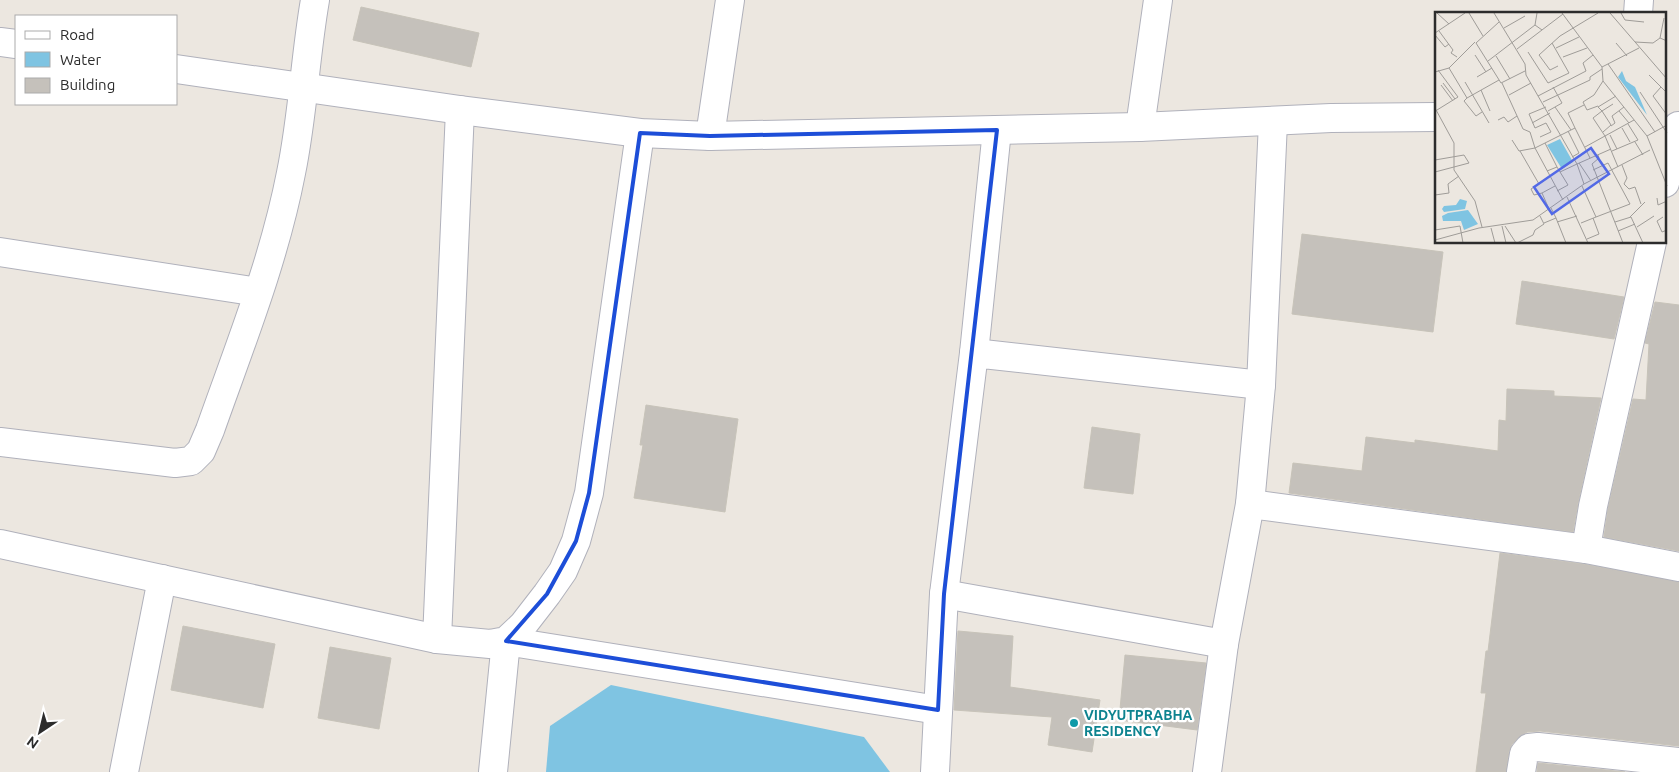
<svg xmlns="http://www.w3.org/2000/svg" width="1679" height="772" font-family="Ubuntu,sans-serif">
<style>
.water{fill:#7fc4e2}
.building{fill:#c5c1bb;stroke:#c7c3b9}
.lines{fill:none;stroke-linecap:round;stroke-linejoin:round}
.street-casing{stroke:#b0b1bb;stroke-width:30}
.street{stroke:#fff;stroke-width:28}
.marked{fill:none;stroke:#1d4ed8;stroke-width:4;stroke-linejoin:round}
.culture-dot{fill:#0f9aa8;stroke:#fff;stroke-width:2}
.labels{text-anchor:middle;stroke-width:4.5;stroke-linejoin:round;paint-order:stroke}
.culture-label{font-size:14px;font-weight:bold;fill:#0d838f;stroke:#fff;text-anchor:start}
.inset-road{fill:none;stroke:#9f9c98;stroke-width:1}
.view{fill:#5269e6;fill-opacity:0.15;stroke:#5269e6;stroke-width:2.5}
.inset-edge{fill:none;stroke:#2c2c2c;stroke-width:2.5}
</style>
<rect width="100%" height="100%" fill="#ece7e0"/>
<!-- water -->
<polygon class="water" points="611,685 864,737 890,772 546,772 550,726"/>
<!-- building -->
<g class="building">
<polygon points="361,7 479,33 471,67 353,40"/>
<polygon points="1302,234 1443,252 1433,332 1292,314"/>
<polygon points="1522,281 1624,297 1614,339 1516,324"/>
<polygon points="1655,302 1679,305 1679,551 1604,537 1608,509 1633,399 1646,400 1649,344 1645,343"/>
<polygon points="1507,389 1554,391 1554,396 1601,398 1578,503 1573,532 1289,493 1293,463 1362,471 1366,437 1415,443 1415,440 1498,451 1499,420 1506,421"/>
<polygon points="646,405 738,419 725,512 634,498 643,445 640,445"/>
<polygon points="1092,427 1140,434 1133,494 1084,488"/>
<polygon points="1500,553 1583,564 1679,582 1679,746 1540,731 1527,732 1518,738 1512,744 1509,751 1506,772 1476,772 1486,693 1481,693 1486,651 1488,651"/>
<polygon points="183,626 275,644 263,708 171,690"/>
<polygon points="958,631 1013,636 1010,687 1100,700 1092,752 1048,745 1052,717 954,710"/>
<polygon points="330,647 391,658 379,729 318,718"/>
<polygon points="1125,655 1206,663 1197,730 1119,720"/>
<polygon points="1538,763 1625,772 1537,772"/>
</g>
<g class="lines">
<!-- street casing -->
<g class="street-casing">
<g id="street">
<polyline points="1638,14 1639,0"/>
<polyline points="0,42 16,44"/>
<polyline points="176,69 460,110 640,133 710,136 1140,127 1331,118 1436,117"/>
<polyline points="1140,127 1158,0"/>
<polyline points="710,136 730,0"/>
<polyline points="1665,183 1678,126"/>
<polyline points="0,252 258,292"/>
<polyline points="974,353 997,130"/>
<path d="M0,442l175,21 16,-2 10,-10 9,-21c30,-85 64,-169 81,-257 12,-58 14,-116 24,-173"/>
<polyline points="1250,504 1586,549 1593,506 1652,242"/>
<polyline points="0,544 437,639 490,644 506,641 523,625 547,594 563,571 576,541 589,493 640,133"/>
<polyline points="1586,549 1679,567"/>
<polyline points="944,594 1224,644"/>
<polyline points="437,639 460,110"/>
<polyline points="124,772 162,579"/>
<polyline points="493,772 506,641 938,710"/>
<polyline points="935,772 944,594 974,353 1261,385"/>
<polyline points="1207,772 1224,644 1250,504 1261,385 1273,122"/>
<polyline points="1521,772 1524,754 1529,748 1538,747 1679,762"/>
</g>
</g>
<!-- street -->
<use href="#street" class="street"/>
</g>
<!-- marked area -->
<path class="marked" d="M997,130l-53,464 -6,116 -432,-69 41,-47 29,-53 13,-48 51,-360 70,3z"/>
<!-- markers -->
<circle class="culture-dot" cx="1074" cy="723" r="5"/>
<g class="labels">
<!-- culture labels -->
<g class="culture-label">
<text x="1084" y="720">VIDYUTPRABHA<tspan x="1084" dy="16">RESIDENCY</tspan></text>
</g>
</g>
<!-- overview -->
<g transform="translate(1435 12)">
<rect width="231" height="231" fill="#ece7e0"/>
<path d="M187,59l4,10 9,6 12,28 -29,-38zM125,127l13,23 -11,7 -15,-24zM25,187l7,2 -2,8 -21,3 -2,-3 2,-3 12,-1zM33,198l10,14 -14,6 -3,-9h-18l-1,-5 6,-3z" fill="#7fc4e2"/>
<path class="inset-road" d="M2,1l12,11M34,1l14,23M59,1l31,51 1,11 51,89 -17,8M102,1l-2,12 7,5M127,1l40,54 1,14 44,55 20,50M175,1l57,66M186,1l4,7 19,2M64,10l-23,21 25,40 24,-12M69,16l21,-12M4,19l14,19 -2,3 6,4M0,21l30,-20M0,23l10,12 4,-3M225,26l4,-20M200,30l18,1 7,-5 7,3M181,31l11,13M121,36l23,-11M82,37l46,-35M93,40l20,31 21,-10 -17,-30M40,43l11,17M61,44l14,23M128,45l24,-9M53,49l47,-36M173,52l47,68M123,54l-8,4 -11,-15 21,-19 38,-23M167,55l37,-19M14,56l26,-26M0,60l14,-4 18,30 32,-18M214,63l18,18M42,65l15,-9M30,70l24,41M8,71l12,16M67,71l21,46 7,3 5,16 40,-20 15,30M6,73l12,16M226,75l-8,9 14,19M46,78l9,21M205,80l27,41M74,83l22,-12M103,84l48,-25 -3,-8 10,-8M32,86l-3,3 12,15 6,-4M108,90l47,-22v-3l12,-8M178,92l-11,7 -4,-4 18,-11M163,94l-11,4 -4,-8 11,-7 9,-14M120,95l16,23M0,96l19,35v27l21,31 7,26M2,98l21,-13 -20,-27M113,99l14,-8 -9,-16M184,99l10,12M63,108l6,-3 4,5 9,-6M97,111l18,-10M176,114l4,-3 -3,-7 12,-9M140,116l-7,-15 16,-8M187,116l8,14M133,119l11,22 -7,4M168,120l8,-7 -9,-14 -9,7 12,18 13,31M175,123l7,14M212,124l20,-11M105,125l11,-5 -5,-9 -11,5 -6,-14 17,-7M77,128l7,11 16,-3M200,130l8,13M110,131l12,24M150,135l49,-27M100,136l28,52M85,139l19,33 -8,5 3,6 8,-2M177,139l26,-11 -10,-16M163,143l1,3 -7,6 31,79M0,148l29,-5 5,8 -34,9M144,151l12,18M187,153l5,13 -3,6 5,5 6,-2 6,17M158,158l15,-7 22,41 -34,13M112,159l10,-4 11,18 -11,6M149,172l-7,-20 34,-15M0,183l14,-2 -1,-9 11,-8M132,185l21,46M222,186l1,7 9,-4M114,197l-7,-16 13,-7M195,205l15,-15M228,205l-6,4 5,11 5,-2M121,206l10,25M122,210l20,-6M180,210l16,-5 12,26M109,211l12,-5 -5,-10M146,211l15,-6 -14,-31M67,214l4,17M70,214l11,17M202,215l17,-11M56,216l4,15M0,218l25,-4 3,17M183,219l17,-7M152,227l12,-5 -6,-16M0,228l44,-12 54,-8 51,-36 66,-34M82,231l16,-8 2,-5 9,-6 -4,-8"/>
<path class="view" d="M156,136l18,26 -57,40 -18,-27z"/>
<rect width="231" height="231" class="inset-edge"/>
</g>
<!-- legend -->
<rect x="15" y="15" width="162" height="90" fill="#ffffff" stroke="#ababab"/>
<rect x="25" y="31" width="25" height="8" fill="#ffffff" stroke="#ababab"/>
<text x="60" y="40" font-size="15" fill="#2c2c2c">Road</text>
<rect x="25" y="52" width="25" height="15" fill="#7fc4e2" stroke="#ababab"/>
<text x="60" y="65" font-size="15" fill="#2c2c2c">Water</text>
<rect x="25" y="78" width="25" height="15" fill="#c5c1bb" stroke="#ababab"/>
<text x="60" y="90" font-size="15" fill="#2c2c2c">Building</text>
<!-- north arrow -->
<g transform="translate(40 732) rotate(215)" stroke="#ffffff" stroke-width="4" paint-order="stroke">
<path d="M0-4L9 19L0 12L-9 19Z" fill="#2c2c2c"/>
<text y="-8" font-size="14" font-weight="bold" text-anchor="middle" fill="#2c2c2c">N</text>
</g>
</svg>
